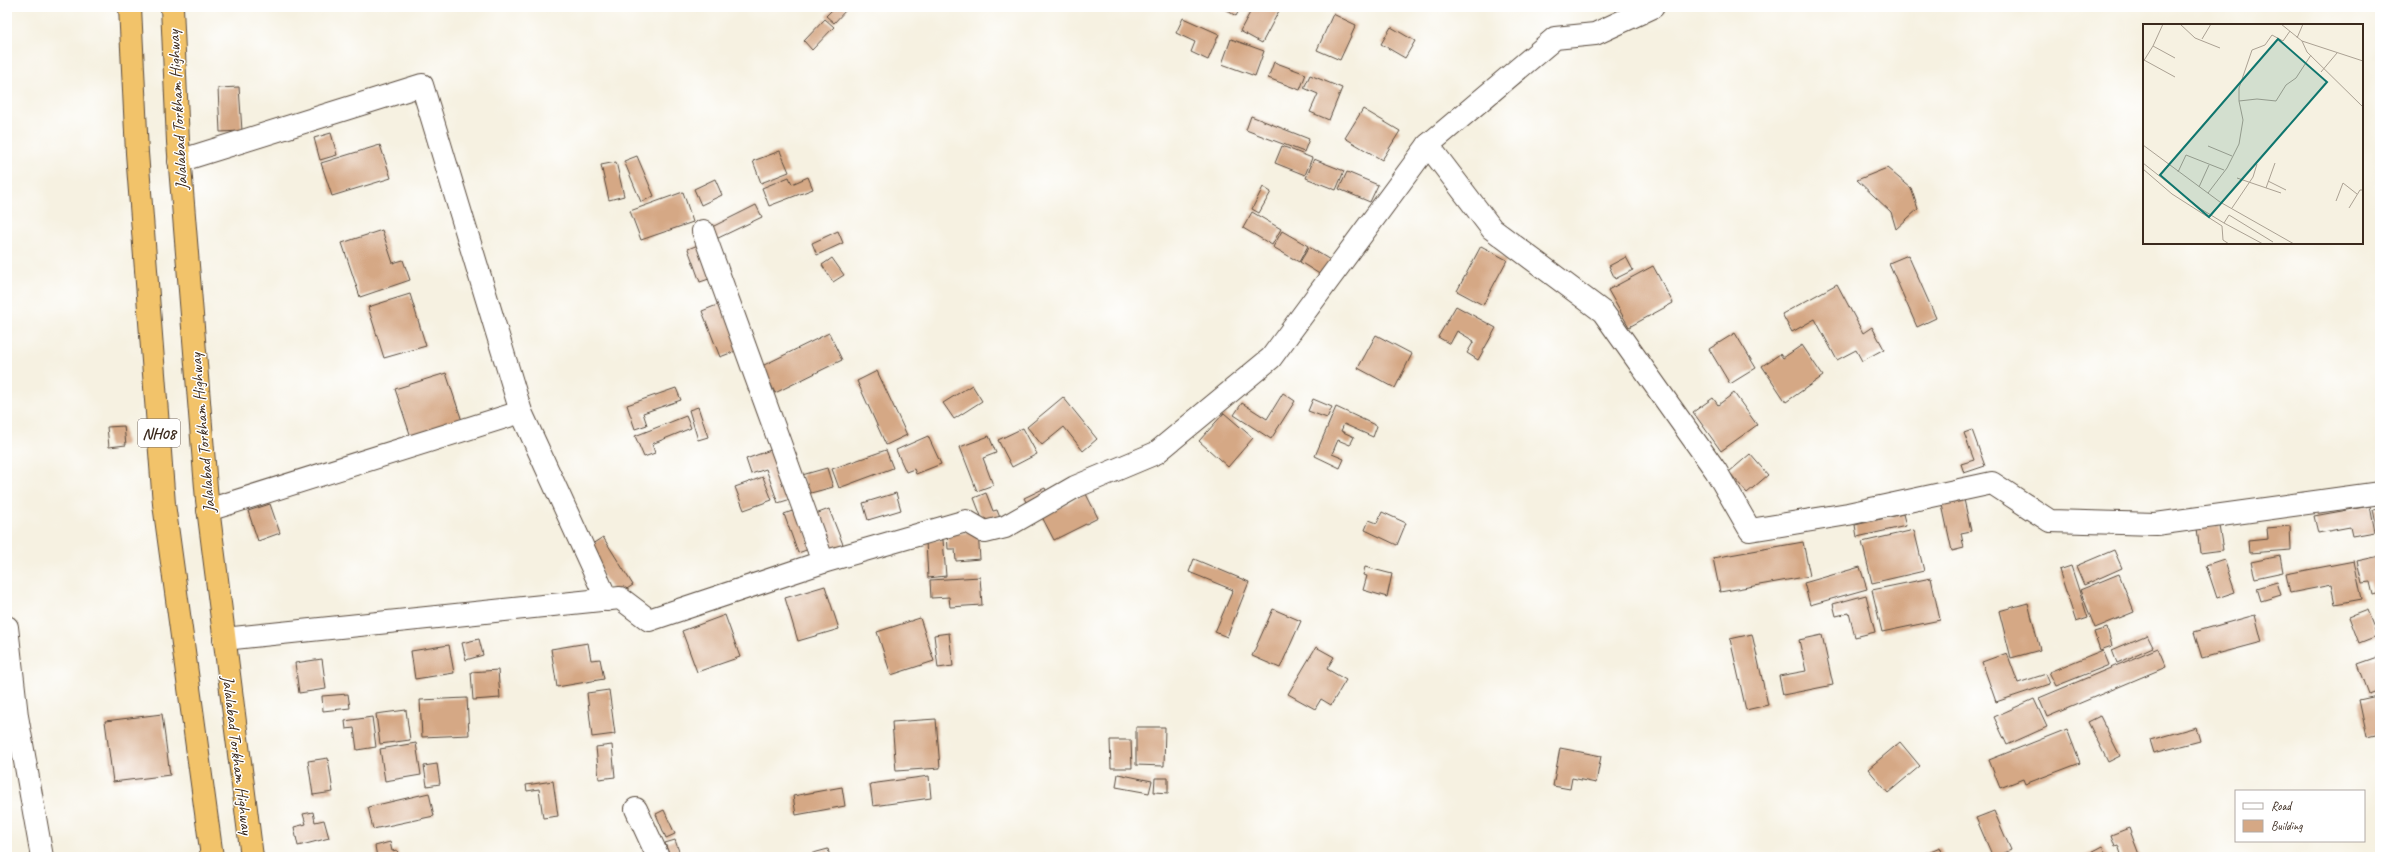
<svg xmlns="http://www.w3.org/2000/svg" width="2387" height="864" font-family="Caveat,sans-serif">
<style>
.building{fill:#d5a885}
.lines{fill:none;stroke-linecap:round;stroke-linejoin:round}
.minor-casing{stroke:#57483b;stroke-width:24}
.highway-casing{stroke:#57483b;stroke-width:24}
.minor{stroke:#fff;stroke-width:22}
.highway{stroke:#f2c36a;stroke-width:22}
.labels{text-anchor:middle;stroke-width:3;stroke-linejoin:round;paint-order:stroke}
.shield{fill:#fff;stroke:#766a62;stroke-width:1}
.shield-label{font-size:16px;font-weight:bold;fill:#3b2a1e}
.street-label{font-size:17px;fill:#3b2a1e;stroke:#fff}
.inset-road{fill:none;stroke:#aba193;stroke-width:1}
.view{fill:#0f766e;fill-opacity:0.15;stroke:#0f766e;stroke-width:2}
.inset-edge{fill:none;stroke:#3b2a1e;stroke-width:2}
</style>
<rect width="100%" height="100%" fill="#fff"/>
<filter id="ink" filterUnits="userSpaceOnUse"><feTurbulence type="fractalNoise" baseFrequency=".025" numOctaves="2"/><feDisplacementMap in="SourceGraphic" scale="8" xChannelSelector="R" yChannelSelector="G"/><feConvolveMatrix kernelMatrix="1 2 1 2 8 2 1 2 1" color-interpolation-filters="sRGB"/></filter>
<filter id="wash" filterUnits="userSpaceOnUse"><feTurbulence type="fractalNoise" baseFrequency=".012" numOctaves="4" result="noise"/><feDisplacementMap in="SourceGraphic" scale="16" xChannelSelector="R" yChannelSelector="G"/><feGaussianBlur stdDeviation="0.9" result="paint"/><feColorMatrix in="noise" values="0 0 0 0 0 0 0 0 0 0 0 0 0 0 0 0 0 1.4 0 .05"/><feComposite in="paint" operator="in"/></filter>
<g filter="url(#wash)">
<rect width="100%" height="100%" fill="#f6f1e1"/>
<g id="blocks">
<!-- building -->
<g class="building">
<polygon points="835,7 843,7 846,10 834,23 826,16"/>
<polygon points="1221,7 1241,7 1236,16"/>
<polygon points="1253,7 1281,7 1262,43 1240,31"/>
<polygon points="1333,14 1356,25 1340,60 1317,50"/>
<polygon points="1183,18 1219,34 1208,60 1191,52 1195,42 1176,33"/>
<polygon points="825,19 834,27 812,50 804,41"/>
<polygon points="1391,27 1415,41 1405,58 1381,44"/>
<polygon points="1231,39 1264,51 1255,76 1222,64"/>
<polygon points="1274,62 1306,74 1300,90 1268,78"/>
<polygon points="1310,75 1342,88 1329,120 1310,112 1318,94 1304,88"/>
<polygon points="239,87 242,131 220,132 218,88"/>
<polygon points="1363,109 1400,131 1382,160 1345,138"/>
<polygon points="1251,116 1309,139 1304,152 1246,130"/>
<polygon points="331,133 337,155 320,160 314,138"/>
<polygon points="380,145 391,178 332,196 321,163"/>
<polygon points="1282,146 1312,158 1305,175 1275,163"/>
<polygon points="780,151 789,172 761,183 753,161"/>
<polygon points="637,156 654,196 641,202 624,161"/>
<polygon points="1314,159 1344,171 1336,190 1306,178"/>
<polygon points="616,162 624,196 609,200 601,165"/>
<polygon points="1887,168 1911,188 1918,209 1896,229 1891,212 1857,180"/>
<polygon points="1347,172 1378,185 1370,202 1339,189"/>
<polygon points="789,177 792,184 808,177 813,189 769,206 762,188"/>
<polygon points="715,179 722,195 701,205 694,189"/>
<polygon points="1263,187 1271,192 1259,213 1252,209"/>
<polygon points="683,192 693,222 641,240 630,211"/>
<polygon points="756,205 762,217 714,240 708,229"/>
<polygon points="1252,212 1281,229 1272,245 1243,228"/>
<polygon points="382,230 393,263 403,260 410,280 360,297 342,243"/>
<polygon points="838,231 843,243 817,255 812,243"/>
<polygon points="1282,231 1308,246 1299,262 1273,247"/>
<polygon points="703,243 715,277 700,282 688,249"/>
<polygon points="1481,246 1507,260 1483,305 1457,291"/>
<polygon points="1309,247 1335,263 1326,278 1300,262"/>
<polygon points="1908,255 1936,318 1917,327 1889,263"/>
<polygon points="1626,257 1633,270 1615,279 1609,266"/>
<polygon points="832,258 844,275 833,282 822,265"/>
<polygon points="1653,266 1673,303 1629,327 1608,290"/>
<polygon points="1837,284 1863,333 1872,327 1884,349 1862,361 1856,350 1837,360 1815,319 1792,332 1782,314"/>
<polygon points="410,294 426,346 384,358 368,307"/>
<polygon points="722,303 741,349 720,357 702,311"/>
<polygon points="1456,306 1496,328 1478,360 1467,353 1474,341 1457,331 1450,344 1438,337"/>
<polygon points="829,333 842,360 775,393 762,366"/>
<polygon points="1735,333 1756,368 1730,384 1709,349"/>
<polygon points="1376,335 1412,354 1395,388 1358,368"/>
<polygon points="1802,345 1823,376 1786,402 1762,366 1780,354 1783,358"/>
<polygon points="877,371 907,435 886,445 857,381"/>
<polygon points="446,373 463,424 412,440 395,389"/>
<polygon points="972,385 982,401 954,419 943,403"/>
<polygon points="676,388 681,400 643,413 647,425 635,429 627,405"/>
<polygon points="1283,393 1295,401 1271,439 1234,415 1242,403 1267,419"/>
<polygon points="1734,393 1757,425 1721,451 1693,412 1713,398 1718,405"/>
<polygon points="1063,397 1097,439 1083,451 1064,427 1042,445 1027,427"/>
<polygon points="1313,399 1332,407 1327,418 1308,411"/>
<polygon points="698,407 708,437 698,440 689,410"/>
<polygon points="1336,407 1377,426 1373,437 1344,424 1341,431 1354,437 1350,445 1338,440 1332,454 1344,459 1340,468 1315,456"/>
<polygon points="1224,413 1253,438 1228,467 1199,441"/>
<polygon points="686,416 691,428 652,444 655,453 644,457 635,436"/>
<polygon points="124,426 126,445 109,447 107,427"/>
<polygon points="1023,428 1037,454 1012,467 998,440"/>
<polygon points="1972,430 1985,466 1964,473 1961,464 1974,460 1964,433"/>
<polygon points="928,436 941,464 916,474 914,469 906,472 896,450"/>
<polygon points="989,436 996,453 983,458 993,485 977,491 960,447"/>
<polygon points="776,448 794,498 778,503 766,469 751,474 746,459"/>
<polygon points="886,450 893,468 839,488 832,469"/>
<polygon points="1750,454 1768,475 1747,493 1729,472"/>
<polygon points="827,468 833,487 807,494 802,475"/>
<polygon points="763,477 772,500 744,510 735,487"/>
<polygon points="1045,488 1050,498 1029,508 1024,498"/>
<polygon points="896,493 901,510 868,520 863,503"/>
<polygon points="986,493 993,511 997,510 1002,523 986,529 974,498"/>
<polygon points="1086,494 1098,518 1054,540 1042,517"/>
<polygon points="1963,495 1971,531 1961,533 1964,548 1952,551 1941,500"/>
<polygon points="270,504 280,533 258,541 248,511"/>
<polygon points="2370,506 2375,532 2352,536 2350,527 2318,533 2314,516"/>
<polygon points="2380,508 2380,540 2379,540 2373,509"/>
<polygon points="798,509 812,548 798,553 784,514"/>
<polygon points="829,509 844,547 828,554 813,515"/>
<polygon points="1382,512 1406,523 1397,545 1365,530 1369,520 1377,523"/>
<polygon points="1903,514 1906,526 1857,537 1855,525"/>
<polygon points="2219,526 2223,550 2200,553 2197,528"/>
<polygon points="2290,526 2291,550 2249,553 2248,541 2268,539 2267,528"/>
<polygon points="1914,530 1924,571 1872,583 1862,542"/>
<polygon points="978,532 980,559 956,561 955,549 948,549 947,534"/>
<polygon points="603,537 633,585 616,596 586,548"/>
<polygon points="943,540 946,576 928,578 926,541"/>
<polygon points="1803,542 1810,576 1720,592 1713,558"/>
<polygon points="2114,550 2122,568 2084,585 2076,566"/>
<polygon points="2280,556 2283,572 2255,578 2251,562"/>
<polygon points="2380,556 2380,593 2373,595 2370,582 2362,583 2357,561"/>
<polygon points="1194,559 1249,582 1227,637 1215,632 1233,590 1189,572"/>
<polygon points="2224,559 2235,592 2217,598 2206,565"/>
<polygon points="2354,561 2362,599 2335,604 2331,585 2290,593 2286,574"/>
<polygon points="2071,566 2088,618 2076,622 2059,570"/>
<polygon points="1365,567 1392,574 1387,597 1363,590 1367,576 1363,575"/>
<polygon points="1860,567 1867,589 1810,605 1804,583"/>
<polygon points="2119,574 2134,612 2095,628 2080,590"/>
<polygon points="980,577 982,605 950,607 949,597 931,598 930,580"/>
<polygon points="1931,578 1940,620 1882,632 1872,590"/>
<polygon points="2277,582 2281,595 2261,601 2257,588"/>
<polygon points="825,586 839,629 798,641 785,598"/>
<polygon points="1866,595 1875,632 1855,637 1849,613 1836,616 1833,604"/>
<polygon points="2028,603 2040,650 2011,658 1999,611"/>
<polygon points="1273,609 1301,621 1280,668 1252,656"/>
<polygon points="2367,610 2377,636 2359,643 2349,617"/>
<polygon points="725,615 740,657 697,672 682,631"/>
<polygon points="2255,615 2262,642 2202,658 2194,632"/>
<polygon points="920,618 934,661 891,675 877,632"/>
<polygon points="2107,628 2112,646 2100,650 2094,632"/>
<polygon points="949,633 953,666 938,668 934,635"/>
<polygon points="1752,634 1768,705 1746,710 1730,639"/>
<polygon points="1822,635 1833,685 1783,695 1779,676 1806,671 1799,640"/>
<polygon points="2147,635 2153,647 2117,663 2112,650"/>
<polygon points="479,639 483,655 466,660 462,643"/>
<polygon points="588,643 591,660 600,659 604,679 557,687 551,649"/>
<polygon points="449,645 454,673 415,679 411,651"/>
<polygon points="1316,647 1334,657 1327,669 1346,680 1331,705 1321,699 1315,709 1288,694"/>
<polygon points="2158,648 2166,667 2047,717 2039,698"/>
<polygon points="2103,650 2109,665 2056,686 2049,672"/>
<polygon points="2007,653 2018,683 2046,674 2050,684 1996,702 1982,662"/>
<polygon points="2378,657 2380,690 2369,694 2358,664"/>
<polygon points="322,659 326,689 299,693 295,663"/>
<polygon points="498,670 500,698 473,700 471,672"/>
<polygon points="609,690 615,734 592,737 587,693"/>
<polygon points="348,694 350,708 323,711 322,696"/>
<polygon points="2377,696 2380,712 2380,734 2367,737 2359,700"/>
<polygon points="467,698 469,735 422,737 420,700"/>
<polygon points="2034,699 2047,727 2007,745 1994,717"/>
<polygon points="406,710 410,740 380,744 376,714"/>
<polygon points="162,714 170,775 113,782 105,721"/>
<polygon points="2100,716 2120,756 2108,762 2088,722"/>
<polygon points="372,717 376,747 357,750 354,728 346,729 345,721"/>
<polygon points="936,719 940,768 896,771 892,722"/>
<polygon points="1136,727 1165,727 1164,766 1136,765"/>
<polygon points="2196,727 2200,741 2154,753 2150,740"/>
<polygon points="2067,729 2080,763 2025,784 2023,779 2000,788 1989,760"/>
<polygon points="1110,740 1131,740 1132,768 1111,768"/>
<polygon points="1900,742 1920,766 1888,793 1868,769"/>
<polygon points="416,743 421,775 385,781 380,749"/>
<polygon points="612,745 615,777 599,779 596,747"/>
<polygon points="1560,748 1601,756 1596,783 1572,778 1570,789 1553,786"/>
<polygon points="328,758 333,792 313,795 308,761"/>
<polygon points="437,764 440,784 427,786 424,766"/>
<polygon points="1118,774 1152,781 1149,793 1116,787"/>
<polygon points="929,776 931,798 873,806 870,784"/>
<polygon points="1155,778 1168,778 1168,793 1154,792"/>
<polygon points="553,781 558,816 543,818 539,789 527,791 526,785"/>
<polygon points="842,787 845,806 796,815 793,796"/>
<polygon points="429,793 434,816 373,829 368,807"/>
<polygon points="664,810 675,834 666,838 656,814"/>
<polygon points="1994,811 2011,850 1996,857 1993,857 1976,818"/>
<polygon points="313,812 315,822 324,820 329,838 298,846 294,827 306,824 303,814"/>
<polygon points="2129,828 2140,857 2122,857 2118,845 2115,846 2111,835"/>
<polygon points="675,840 681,857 670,857 665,843"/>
<polygon points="390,842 392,851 397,850 399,857 377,857 375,846"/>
<polygon points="2103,846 2108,857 2082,857"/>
<polygon points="1940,847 1944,857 1916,857"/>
<polygon points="828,849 830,857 807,857 806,855"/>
<polygon points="1040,854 1053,856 1053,857 1039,857"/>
</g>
</g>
</g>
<g filter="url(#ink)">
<use href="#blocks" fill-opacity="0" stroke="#57483b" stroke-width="1"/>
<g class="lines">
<!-- minor casing -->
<g class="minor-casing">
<g id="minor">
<polyline points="1428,145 1555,38 1595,34 1653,7"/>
<polyline points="179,161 422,85 521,412 607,600"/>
<polyline points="703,231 823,562"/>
<polyline points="208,510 521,412"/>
<polyline points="7,627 17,716 42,857"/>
<polyline points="224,639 620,598 649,620 823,562 966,521 985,532 1005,527 1075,487 1156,453 1271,358 1428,145 1492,229 1603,312 1716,471 1750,530 1848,514 1992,483 2050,521 2156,524 2380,493"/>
<polyline points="636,809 658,857"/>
</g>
</g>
<!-- highway casing -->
<g class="highway-casing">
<g id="highway">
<polyline points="130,7 137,153 164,504 212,857"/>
<polyline points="172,7 178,142 207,500 252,857"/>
</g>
</g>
<!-- minor -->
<use href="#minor" class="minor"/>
<!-- highway -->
<use href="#highway" class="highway"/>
</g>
</g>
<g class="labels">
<!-- shield labels -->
<rect class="shield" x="138" y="419" width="42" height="28" rx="3"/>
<g class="shield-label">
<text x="159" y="439">NH08</text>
</g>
<!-- street labels -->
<g class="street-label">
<text transform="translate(177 110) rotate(-93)" y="6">Jalalabad Torkham Highway</text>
<text transform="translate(202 433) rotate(-95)" y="6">Jalalabad Torkham Highway</text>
<text transform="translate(238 755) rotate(83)" y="6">Jalalabad Torkham Highway</text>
</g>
</g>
<!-- overview -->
<g transform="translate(2143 24)">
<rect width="220" height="220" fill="#f6f1e1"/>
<path class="inset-road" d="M37,0l15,14 25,10M138,0l21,17 61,20M154,14l6,-14M59,15l9,-15M159,17l5,11 56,55M10,22l22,12M1,36l31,17M0,38l10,-16 10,-22M178,48l16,-19M96,77v-13l13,-38 13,-5 7,-10 11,6 7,-10M0,121l77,57 74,42M65,122l24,10M0,139l58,46 23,14 5,-8 44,27M0,145l29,25 50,32 1,14 6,4M35,148l8,-17 38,15M94,154l44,15M125,157l18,9M56,163l10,-22M123,164l9,-25M65,169l19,-25 12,-24 4,-24 -4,-19 18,-2 19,2 10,-16 10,-7 15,-23M193,177l7,-18 14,11M89,184l21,-31 4,-13M206,184l11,-18h3M81,199l39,21"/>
<path class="view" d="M135,15l49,43 -118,135 -49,-42z"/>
<rect width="220" height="220" class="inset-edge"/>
</g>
<!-- margin -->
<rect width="2387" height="864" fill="none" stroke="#fff" stroke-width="24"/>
<!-- legend -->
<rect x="2235" y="790" width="130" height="52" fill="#ffffff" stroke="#b1aaa5"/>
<rect x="2243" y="803" width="20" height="6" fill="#ffffff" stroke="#b1aaa5"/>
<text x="2271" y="810" font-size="12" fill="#3b2a1e">Road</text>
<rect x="2243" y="820" width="20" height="12" fill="#d5a885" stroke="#b1aaa5"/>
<text x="2271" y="830" font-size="12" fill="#3b2a1e">Building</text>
</svg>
